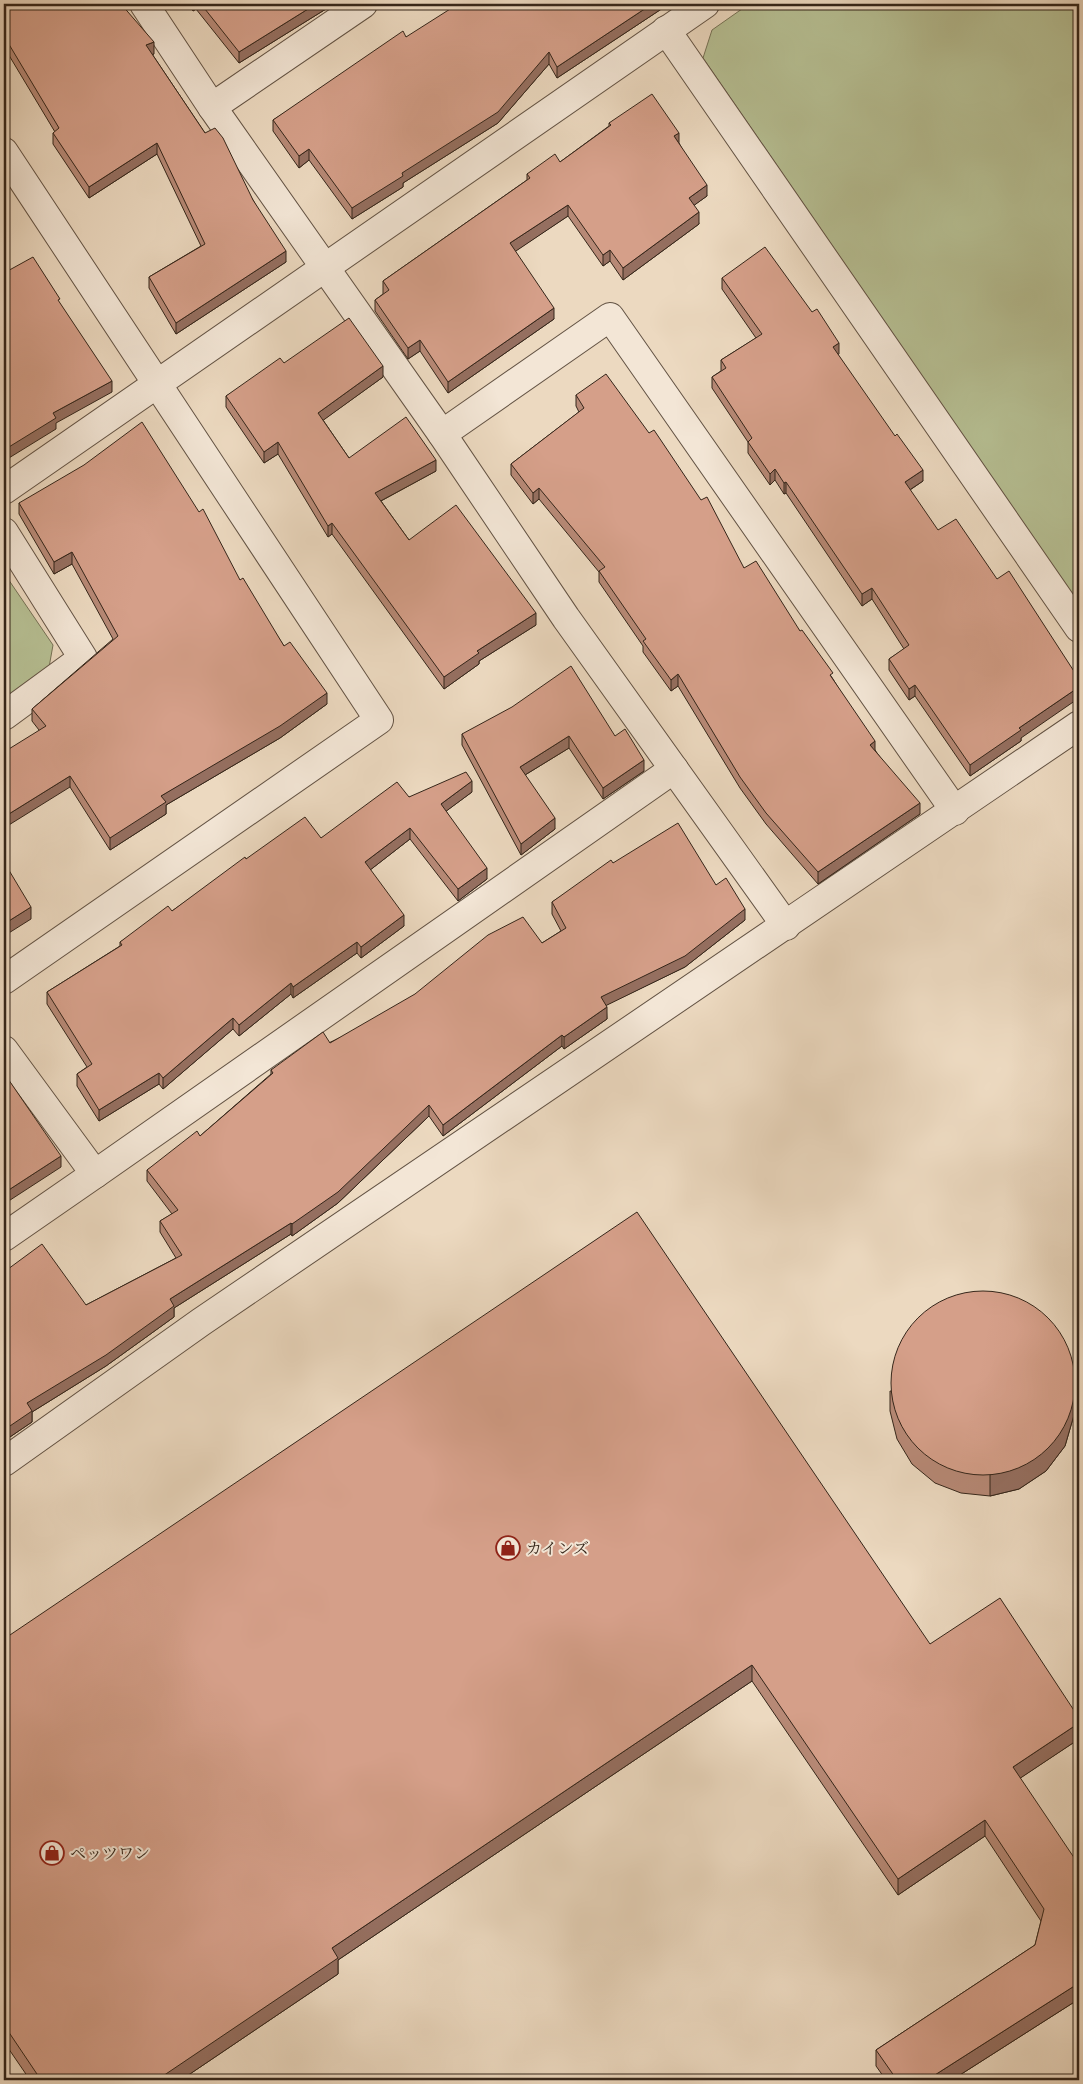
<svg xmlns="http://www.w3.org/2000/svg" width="1083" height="2084" font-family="'IM FELL French Canon','Noto Serif JP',serif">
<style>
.green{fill:#b6bf93;stroke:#767256}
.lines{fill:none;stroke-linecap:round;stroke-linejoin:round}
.minor-casing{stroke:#635344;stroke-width:30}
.tertiary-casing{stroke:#635344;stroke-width:30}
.minor{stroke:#f3e6d6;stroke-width:28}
.tertiary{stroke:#f3e6d6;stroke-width:28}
.wall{fill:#b78976;stroke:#35261a}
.shaded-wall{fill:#956f60;stroke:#35261a}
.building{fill:#d59f89;stroke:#35261a}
.labels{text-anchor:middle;stroke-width:4;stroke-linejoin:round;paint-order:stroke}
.poi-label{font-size:16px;fill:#35261a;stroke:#f3e6d6;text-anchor:start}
</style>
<rect width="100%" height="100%" fill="#ecd9c0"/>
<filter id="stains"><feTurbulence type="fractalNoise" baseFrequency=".004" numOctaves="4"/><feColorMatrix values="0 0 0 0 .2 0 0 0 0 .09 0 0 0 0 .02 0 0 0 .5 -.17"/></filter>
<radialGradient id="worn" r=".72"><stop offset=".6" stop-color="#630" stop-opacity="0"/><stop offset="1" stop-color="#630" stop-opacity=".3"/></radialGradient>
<!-- green -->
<g class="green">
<polygon points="749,4 1079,4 1079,604 703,58 712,30"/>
<polygon points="4,573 53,645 48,673 4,704"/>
</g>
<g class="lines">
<!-- minor casing -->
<g class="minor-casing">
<g id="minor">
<polyline points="144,4 212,107 442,434 566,618 786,926"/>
<polyline points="666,30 1079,628"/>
<polyline points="212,107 363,4"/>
<polyline points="442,434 610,317 955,811"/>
<polyline points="4,490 705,4"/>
<polyline points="4,532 83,658 4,716"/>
<polyline points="4,1050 95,1174 674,769"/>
<polyline points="4,1237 95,1174"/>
<polyline points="4,1462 201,1322 1079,725"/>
</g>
</g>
<!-- tertiary casing -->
<g class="tertiary-casing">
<polyline id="tertiary" points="4,152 379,720 4,980"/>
</g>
<!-- minor -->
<use href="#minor" class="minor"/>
<!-- tertiary -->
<use href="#tertiary" class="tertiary"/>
</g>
<!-- wall -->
<g class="wall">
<polygon points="4,4 154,54 152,54 205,133 253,200 286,262 176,334 149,288 149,277 201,246 157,154 89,198 53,144 53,133 55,132 4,47"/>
<polygon points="189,4 334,4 239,63 196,9 193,11"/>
<polygon points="669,4 557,78 549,64 498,123 403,183 403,187 352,219 309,160 299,168 273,131 273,120 406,37"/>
<polygon points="609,123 679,143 707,196 694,205 699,224 623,280 610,261 603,266 568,216 515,251 554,319 448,393 420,351 408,359 375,311 375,300 383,294 383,281 527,180 527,174 560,162 609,126"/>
<polygon points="722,278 839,354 838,355 923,481 910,490 1021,738 1021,741 970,776 915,696 909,700 889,670 889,659 904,649 872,599 862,606 786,493 784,494 775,480 770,485 748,453 748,442 712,388 712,377 721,371 721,360 756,338 722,289"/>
<polygon points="284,363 383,377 323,420 349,458 436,471 381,501 409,540 536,625 479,661 479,664 444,689 332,534 328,537 278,454 264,463 226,407 226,396"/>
<polygon points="576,395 744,568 800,631 833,679 875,750 920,814 818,884 766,824 740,788 678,686 671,691 643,652 643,646 599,582 599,572 539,499 533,504 511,475 511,464 579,412 576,406"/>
<polygon points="19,503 240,580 284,646 327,704 280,738 166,805 166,814 110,850 70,787 39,730 32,721 32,709 113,639 72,564 54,574 19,514"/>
<polygon points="462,734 615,736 644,771 603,799 569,748 525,775 555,829 521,855 462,745"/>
<polygon points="472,792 446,811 487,879 458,901 410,839 370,870 404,926 361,958 357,953 293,998 291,994 239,1036 233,1029 163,1089 159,1084 99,1121 77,1086 77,1074 87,1067 47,1004 47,992 120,946 120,942 172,911 246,859 321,838 409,797"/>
<polygon points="613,863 716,885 745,920 685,967 606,1005 607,1019 564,1049 562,1046 443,1136 429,1116 338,1203 292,1236 291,1234 174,1308 174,1317 106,1366 32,1412 32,1422 4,1441 4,1272 86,1305 176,1258 160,1232 160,1221 172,1214 147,1181 147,1170 200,1136 271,1074 271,1070 542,943 561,931 552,914 552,902"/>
<polygon points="890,1391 1074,1415 1065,1446 1046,1471 1019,1489 990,1496 961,1493 935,1483 912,1464 897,1439 890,1411"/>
<polygon points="4,1639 930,1644 1079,1718 1079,1739 1020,1778 1079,1999 952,2080 886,2080 876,2066 876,2050 1035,1945 1041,1921 985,1836 898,1895 752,1681 338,1960 338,1974 181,2080 30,2080 4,2042"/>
</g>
<!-- shaded-wall -->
<g class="shaded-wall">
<polygon points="193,4 196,4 196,9 193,11"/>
<polygon points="316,4 334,4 239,63 239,52"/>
<polygon points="652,4 669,4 557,78 557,67"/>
<polygon points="154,42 154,54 146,56 146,45"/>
<polygon points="549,52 549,64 498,123 403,183 403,187 352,219 352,208 402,173"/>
<polygon points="679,133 679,144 674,136"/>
<polygon points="157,143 157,154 89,198 89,187"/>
<polygon points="309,149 309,160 299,168 299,156"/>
<polygon points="707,185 707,196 689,209 689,198"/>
<polygon points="568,205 568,216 510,255 510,243"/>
<polygon points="699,212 699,224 623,280 623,268"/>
<polygon points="610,250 610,261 603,266 603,255"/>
<polygon points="286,251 286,262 176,334 176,323"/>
<polygon points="554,308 554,319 448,393 448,382"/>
<polygon points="420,340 420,351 408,359 408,348"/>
<polygon points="839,343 839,354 833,358 833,347"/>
<polygon points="383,366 383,377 318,424 318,413"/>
<polygon points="112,381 112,392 56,423 56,429 4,461 4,450 53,413"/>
<polygon points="278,442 278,454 264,463 264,452"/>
<polygon points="436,460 436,471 375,504 375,493"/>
<polygon points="775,469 775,480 770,485 770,474"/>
<polygon points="923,470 923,481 905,493 905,482"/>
<polygon points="786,482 786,493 784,494 784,483"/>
<polygon points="539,488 539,499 533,504 533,493"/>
<polygon points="332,523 332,534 328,537 328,526"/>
<polygon points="72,552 72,564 54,574 54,562"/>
<polygon points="872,588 872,599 862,606 862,594"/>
<polygon points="536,613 536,625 479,661 479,664 444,689 444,677 477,651"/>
<polygon points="678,674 678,686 671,691 671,680"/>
<polygon points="915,685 915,696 909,700 909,689"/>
<polygon points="1079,687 1079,698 1021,738 1021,741 970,776 970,765 1019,728"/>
<polygon points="327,693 327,704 280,738 166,805 166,814 110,850 110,838 161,796"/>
<polygon points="569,736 569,748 520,778 520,767"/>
<polygon points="875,741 875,752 870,745"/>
<polygon points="644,760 644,771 603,799 603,788"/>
<polygon points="70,776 70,787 4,828 4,817"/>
<polygon points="472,781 472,792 441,815 441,804"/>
<polygon points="920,803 920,814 818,884 818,872"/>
<polygon points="555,818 555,829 521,855 521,844"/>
<polygon points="410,828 410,839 365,874 365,862"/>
<polygon points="487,868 487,879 458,901 458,889"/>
<polygon points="31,907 31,919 4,936 4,924"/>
<polygon points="745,909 745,920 685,967 601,1008 601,997"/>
<polygon points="404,915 404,926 361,958 361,947"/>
<polygon points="357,942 357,953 293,998 293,987"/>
<polygon points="291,983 291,994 239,1036 239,1025"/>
<polygon points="607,1007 607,1019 564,1049 564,1037"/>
<polygon points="233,1018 233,1029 163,1089 163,1078"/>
<polygon points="562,1035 562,1046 443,1136 443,1125"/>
<polygon points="159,1073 159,1084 99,1121 99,1110"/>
<polygon points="429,1105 429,1116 338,1203 292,1236 292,1224"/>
<polygon points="61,1156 61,1167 4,1204 4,1193"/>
<polygon points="291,1223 291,1234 174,1308 174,1317 106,1366 32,1412 32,1422 4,1441 4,1430 27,1403 170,1299"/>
<polygon points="1074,1395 1074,1415 1065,1446 1046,1471 1019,1489 990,1496 990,1475"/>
<polygon points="752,1665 752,1681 338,1960 338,1974 181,2080 157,2080 332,1948"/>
<polygon points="1079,1723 1079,1739 1013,1783 1013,1767"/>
<polygon points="985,1820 985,1836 898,1895 898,1879"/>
<polygon points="1079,1983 1079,1999 952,2080 927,2080"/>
</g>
<!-- building -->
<g class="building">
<polygon points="4,4 121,4 154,42 146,45 205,133 215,128 223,138 253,200 286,251 176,323 149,277 205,244 157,143 89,187 53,133 59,128 4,36"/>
<polygon points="201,4 316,4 239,52"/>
<polygon points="458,4 652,4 557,67 549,52 498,112 402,173 403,176 352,208 309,149 299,156 273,120 403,31 406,37"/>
<polygon points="652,94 679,133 674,136 707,185 689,198 699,212 623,268 610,250 603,255 568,205 510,243 554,308 448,382 420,340 408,348 375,300 389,290 383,281 530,178 527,174 555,154 560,162 611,125 609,123"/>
<polygon points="765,247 812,312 817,309 839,343 833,347 895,436 897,434 923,470 905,482 938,530 956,519 997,579 1009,571 1079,679 1079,687 1019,728 1021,730 970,765 915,685 909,689 889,659 909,645 872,588 862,594 786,482 784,483 775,469 770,474 748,442 752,438 712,377 726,368 721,360 762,334 722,278"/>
<polygon points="33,257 60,299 58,300 112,381 53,413 56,418 4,450 4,273"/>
<polygon points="349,318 383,366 318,413 349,458 406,417 436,460 375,493 409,540 456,505 536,613 477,651 479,653 444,677 332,523 328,526 278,442 264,452 226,396 280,358 284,363"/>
<polygon points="606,374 649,433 654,430 701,500 707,497 744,568 756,561 800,631 802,630 833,673 830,675 875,741 870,745 920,803 818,872 766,813 740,777 678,674 671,680 643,641 646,639 599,571 605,567 539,488 533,493 511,464 584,408 576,395"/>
<polygon points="142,422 199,512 203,509 240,580 243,578 284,646 290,642 327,693 280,726 161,796 166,802 110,838 70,776 4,817 4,752 46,726 32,709 118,636 72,552 54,562 19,503 84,465"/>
<polygon points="571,666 615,736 625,729 644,760 603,788 569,736 520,767 555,818 521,844 462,734 512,707"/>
<polygon points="466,772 472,781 441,804 487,868 458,889 410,828 365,862 404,915 361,947 357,942 293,987 291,983 239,1025 233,1018 163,1078 159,1073 99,1110 77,1074 92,1064 47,992 122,945 120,942 168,906 172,911 245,857 246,859 305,817 321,838 397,782 409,797"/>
<polygon points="678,823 716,885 726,878 745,909 685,956 601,997 607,1007 564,1037 562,1035 443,1125 429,1105 338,1192 292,1224 291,1223 170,1299 174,1306 106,1355 27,1403 32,1411 4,1430 4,1272 42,1244 86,1305 182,1255 160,1221 178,1210 147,1170 197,1131 200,1136 273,1073 271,1070 323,1032 330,1043 415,994 488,935 523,917 542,943 566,928 552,902 611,860 613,863"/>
<polygon points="4,862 31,907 4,924"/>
<polygon points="4,1073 61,1156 4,1193"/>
<polygon points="637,1212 930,1644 1000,1598 1079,1718 1079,1723 1013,1767 1079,1865 1079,1983 927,2080 897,2080 876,2050 1035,1945 1044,1909 985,1820 898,1879 752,1665 332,1948 338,1958 157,2080 41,2080 4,2025 4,1639"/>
<circle cx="983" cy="1383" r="92"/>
</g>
<!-- icons -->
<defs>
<g id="shop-ring" transform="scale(1.25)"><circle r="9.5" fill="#f3e6d6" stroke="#8f2418" stroke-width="1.5"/><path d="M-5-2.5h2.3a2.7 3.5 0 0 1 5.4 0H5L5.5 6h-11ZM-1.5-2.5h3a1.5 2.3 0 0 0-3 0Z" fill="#8f2418"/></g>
</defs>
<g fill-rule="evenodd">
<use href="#shop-ring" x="508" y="1548"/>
<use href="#shop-ring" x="52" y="1853"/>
</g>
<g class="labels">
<!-- poi labels -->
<g class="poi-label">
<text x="526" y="1554">カインズ</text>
<text x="70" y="1859">ペッツワン</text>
</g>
</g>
<!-- margin -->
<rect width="1083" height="2084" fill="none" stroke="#ecd9c0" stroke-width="20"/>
<rect x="5" y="5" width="1073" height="2074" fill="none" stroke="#35261a" stroke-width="2.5"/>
<rect x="10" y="10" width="1063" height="2064" fill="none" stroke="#35261a"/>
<rect width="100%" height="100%" filter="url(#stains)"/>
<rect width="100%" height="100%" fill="url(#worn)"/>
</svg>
